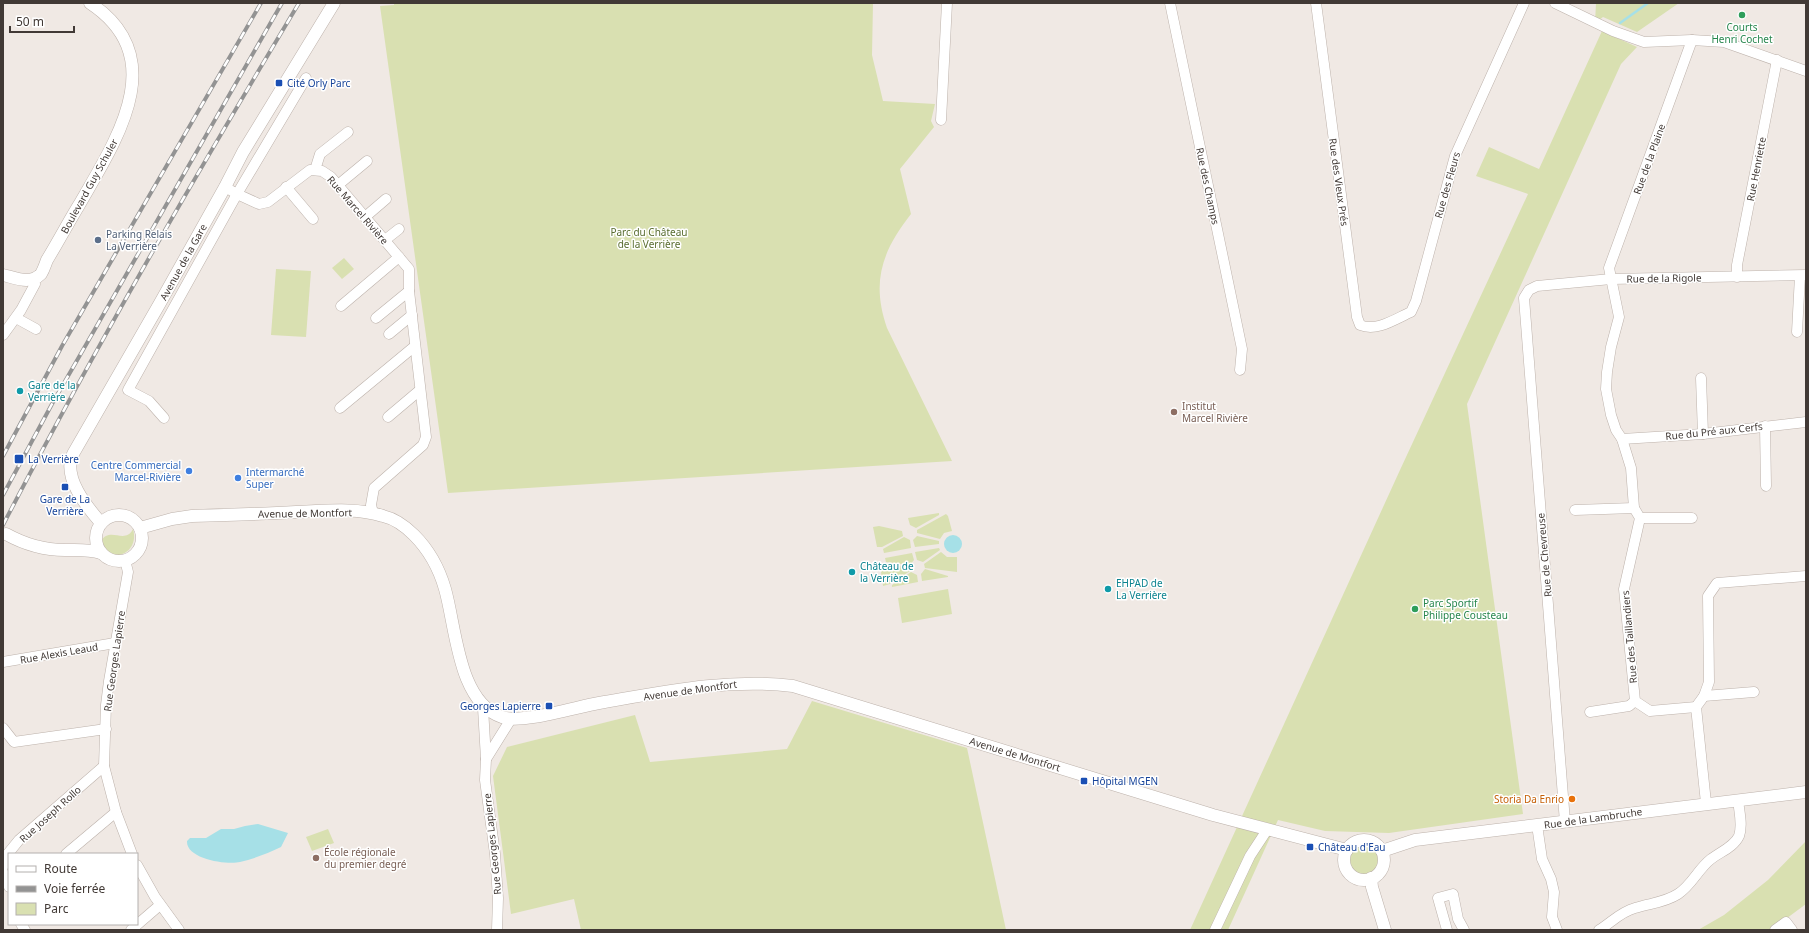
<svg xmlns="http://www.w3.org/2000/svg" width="1809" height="933" font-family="'Noto Sans',sans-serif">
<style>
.green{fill:#d9e0b1}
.water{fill:#a6e0e7}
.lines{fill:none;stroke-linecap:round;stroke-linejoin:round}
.stream{stroke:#a6e0e7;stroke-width:2.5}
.minor-casing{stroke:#bdb2ab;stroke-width:11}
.tertiary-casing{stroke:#bdb2ab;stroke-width:13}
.minor{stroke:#fff;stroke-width:10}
.tertiary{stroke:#fff;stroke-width:12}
.rail-casing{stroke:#939393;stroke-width:4}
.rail{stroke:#fff;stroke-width:2.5;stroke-dasharray:8;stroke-linecap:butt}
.leisure-dot{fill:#2e9e5b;stroke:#fff;stroke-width:1.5}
.transit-dot{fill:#1a4fb4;stroke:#fff;stroke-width:1.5}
.service-dot{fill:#5c6f8a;stroke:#fff;stroke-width:1.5}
.culture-dot{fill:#0f9aa8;stroke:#fff;stroke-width:1.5}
.education-dot{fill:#8d6e63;stroke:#fff;stroke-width:1.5}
.shop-dot{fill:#3f7fe0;stroke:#fff;stroke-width:1.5}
.food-dot{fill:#e8710a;stroke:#fff;stroke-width:1.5}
.labels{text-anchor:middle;stroke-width:3;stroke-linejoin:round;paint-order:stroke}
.leisure-label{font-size:10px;fill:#27864d;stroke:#fff}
.transit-label{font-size:10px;fill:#164399;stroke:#fff;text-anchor:start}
.street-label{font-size:10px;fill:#413935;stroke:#fff}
.park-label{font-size:10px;fill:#586c2f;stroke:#fff}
.service-label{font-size:10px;fill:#4e5e75;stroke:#fff;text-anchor:start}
.culture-label{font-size:10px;fill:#0d838f;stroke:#fff;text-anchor:start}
.education-label{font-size:10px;fill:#785e54;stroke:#fff;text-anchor:start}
.shop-label{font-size:10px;fill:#366cbe;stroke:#fff;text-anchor:end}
.food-label{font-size:10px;fill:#c56008;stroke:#fff;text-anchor:end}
</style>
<rect width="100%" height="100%" fill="#f0e9e4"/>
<!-- green -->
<g class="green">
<path d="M394,3h479l-1,52 11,46 52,3 -4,17 3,6 -34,42 11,45c-29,37 -40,68 -24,114l65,133 -504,32 -68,-487 14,-1z"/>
<polygon points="1596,3 1679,3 1637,32 1603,17 1595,23"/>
<polygon points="1602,31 1637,47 1621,64 1467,404 1523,814 1389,833 1325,831 1278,820 1228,930 1190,930 1400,470 1528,194 1476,176 1489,147 1539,169"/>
<polygon points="344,258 354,269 342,279 332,268"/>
<polygon points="276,269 311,271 306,337 271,335"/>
<polygon points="939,513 939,515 916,528 910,525 908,518"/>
<polygon points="946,514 948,516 952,531 944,533 940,539 917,533 917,530"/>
<polygon points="879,526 902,531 903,536 882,547 877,547 873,527"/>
<path d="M133,529c8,27 -29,37 -32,12 9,-15 24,4 32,-12z"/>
<polygon points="917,536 939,541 939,544 915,547 913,540"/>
<polygon points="904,537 910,540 911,548 884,553 883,549"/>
<polygon points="939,548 940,550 923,562 917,560 915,552"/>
<polygon points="941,552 947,557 957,557 957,572 925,568 924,564"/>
<polygon points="912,553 914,560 910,565 886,562 885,558"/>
<polygon points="885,563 909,568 910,571 890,584 883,586 880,565"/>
<polygon points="925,569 948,576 948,577 922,581 921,574"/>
<polygon points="911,572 917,575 918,582 892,587 892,585"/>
<polygon points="948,589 952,614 902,623 898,598"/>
<polygon points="812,701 967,748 1006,930 581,930 574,899 511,914 493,776 507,747 635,715 650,762 787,749"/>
<polygon points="328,829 334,843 312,851 306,837"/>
<polygon points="1806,841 1806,904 1771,930 1698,930 1724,915 1768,880"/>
<circle cx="1364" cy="860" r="15"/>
</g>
<!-- water -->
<g class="water">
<circle cx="953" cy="544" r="9"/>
<path d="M258,824l30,9 -7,14c-13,6 -27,12 -41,15 -13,3 -54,-3 -53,-21l3,-3h16l15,-9h13l11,-3z"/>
</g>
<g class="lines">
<!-- stream -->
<polyline class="stream" points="1620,23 1648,3"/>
<!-- minor casing -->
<g class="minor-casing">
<g id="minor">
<polyline points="1170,3 1242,349 1240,370"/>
<path d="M1316,3l41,314 3,8c17,7 35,-6 51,-13l5,-11 39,-145 69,-153"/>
<polyline points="1555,3 1613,31 1644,42 1692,40 1724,42 1806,71"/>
<polyline points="1692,40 1609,268 1619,317 1611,347 1607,372 1606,389 1611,415 1616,430 1622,439 1631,468 1634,508 1640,518 1624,589 1635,701 1650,711 1696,707"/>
<polyline points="941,120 947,3"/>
<polyline points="315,170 320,154 348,132"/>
<polyline points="338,185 367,161"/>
<polyline points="225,187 237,194 306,78"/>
<polyline points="286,187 313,219"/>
<polyline points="365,217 386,199"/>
<polyline points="385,240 399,229"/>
<polyline points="1737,277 1737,265 1777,60"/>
<polyline points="341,306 399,257"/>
<polyline points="16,318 36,329"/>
<polyline points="376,318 409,291"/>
<polyline points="1797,332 1800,276"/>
<polyline points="389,334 412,315"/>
<polyline points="3,335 21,310 35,284 34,280"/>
<polyline points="1701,378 1703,434"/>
<polyline points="340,408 415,346"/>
<polyline points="388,417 420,390"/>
<polyline points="164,418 149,401 128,390 237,194 259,204 268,202 310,170 322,171 331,177 409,269 409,291 426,437 423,445 374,488 371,505 373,513"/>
<polyline points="1765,426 1766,486"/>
<polyline points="1622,439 1703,434 1806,422"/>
<polyline points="1575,510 1634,508"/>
<polyline points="1640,518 1692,518"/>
<polyline points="125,560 128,572 109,681 106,705 104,766 116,812 132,854"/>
<polyline points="3,662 115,643"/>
<polyline points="1704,696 1754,692"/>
<polyline points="483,708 486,759 485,780 495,854 498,898 497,930"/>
<polyline points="1590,712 1629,706 1635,701"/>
<polyline points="3,728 14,742 106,729"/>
<polyline points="486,759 511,719"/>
<polyline points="1706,803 1696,707 1704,696 1709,682 1708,596 1717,583 1806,576"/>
<polyline points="1565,822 1524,298 1529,290 1537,286 1611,279 1806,275"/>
<polyline points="1537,825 1542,859 1551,879 1554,892 1552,917 1557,930"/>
<polyline points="66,854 116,812"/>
<polyline points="137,865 155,897 179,930"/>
<polyline points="3,867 6,856 19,840 104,766"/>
<polyline points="3,872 9,887"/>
<polyline points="21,924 25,930"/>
<polyline points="131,930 160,905"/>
<polyline points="1215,930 1250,856 1267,830"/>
<polyline points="1447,930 1438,898 1453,894 1458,919 1464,930"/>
<path d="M1599,930c12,-7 21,-18 36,-22 15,-5 29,-5 43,-14 14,-9 20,-25 33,-35 9,-7 23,-12 28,-23 4,-11 0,-25 -1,-36"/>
<polyline points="1775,930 1786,922 1792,930"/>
</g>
</g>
<!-- tertiary casing -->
<g class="tertiary-casing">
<g id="tertiary">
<path d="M3,275c13,3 27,10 38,-1 3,-5 4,-9 6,-14 11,-18 21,-37 32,-55 36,-63 94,-147 11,-202"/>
<circle cx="119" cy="538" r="23"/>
<path d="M101,523c-14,-16 -39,-46 -28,-69l87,-151 65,-116 18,-35 91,-149"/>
<path d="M140,528l32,-9 20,-3c35,-1 69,-2 104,-4 28,-1 60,-5 87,4 13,3 22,10 31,19 15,15 25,33 31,54 11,38 13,114 57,128 20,7 74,-10 97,-14 64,-11 129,-25 194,-17l420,129 134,35"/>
<path d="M6,534c18,10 38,16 59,16 13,0 23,-1 36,3"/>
<circle cx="1364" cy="860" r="20"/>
<polyline points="1382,851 1415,840 1806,792"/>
<polyline points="1371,878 1372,887 1385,930"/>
</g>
</g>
<!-- minor -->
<use href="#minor" class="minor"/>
<!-- tertiary -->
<use href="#tertiary" class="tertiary"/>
<!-- rail casing -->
<g class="rail-casing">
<g id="rail">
<polyline points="3,456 62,346 261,3"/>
<polyline points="3,495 52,404 282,3"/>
<path d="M3,525c92,-178 193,-350 296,-522"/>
</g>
</g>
<!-- rail -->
<use href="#rail" class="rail"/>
</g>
<!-- markers -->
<g class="leisure-dot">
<circle cx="1742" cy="15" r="4"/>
<circle cx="1415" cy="609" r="4"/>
</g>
<g class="transit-dot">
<rect x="275" y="79" width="8" height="8" rx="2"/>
<rect x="14" y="454" width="10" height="10" rx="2"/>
<rect x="61" y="483" width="8" height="8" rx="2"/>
<rect x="545" y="702" width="8" height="8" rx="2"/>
<rect x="1080" y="777" width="8" height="8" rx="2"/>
<rect x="1306" y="843" width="8" height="8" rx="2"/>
</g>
<circle class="service-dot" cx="98" cy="240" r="4"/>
<g class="culture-dot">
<circle cx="20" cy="391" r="4"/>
<circle cx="852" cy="572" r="4"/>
<circle cx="1108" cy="589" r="4"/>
</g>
<g class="education-dot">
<circle cx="1174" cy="412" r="4"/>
<circle cx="316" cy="858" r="4"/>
</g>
<g class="shop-dot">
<circle cx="189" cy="471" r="4"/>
<circle cx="238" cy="478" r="4"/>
</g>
<circle class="food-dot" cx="1572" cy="799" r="4"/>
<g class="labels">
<!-- leisure labels -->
<g class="leisure-label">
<text x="1742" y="31">Courts<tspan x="1742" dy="12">Henri Cochet</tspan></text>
<text x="1423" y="607" text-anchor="start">Parc Sportif<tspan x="1423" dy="12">Philippe Cousteau</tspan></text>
</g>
<!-- transit labels -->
<g class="transit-label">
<text x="287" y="87">Cité Orly Parc</text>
<text x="28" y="463">La Verrière</text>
<text x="65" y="503" text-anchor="middle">Gare de La<tspan x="65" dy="12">Verrière</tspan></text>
<text x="541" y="710" text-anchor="end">Georges Lapierre</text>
<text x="1092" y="785">Hôpital MGEN</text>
<text x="1318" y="851">Château d'Eau</text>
</g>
<!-- street labels -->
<g class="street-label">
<text transform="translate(1649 159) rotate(-70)" y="4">Rue de la Plaine</text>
<text transform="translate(1756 169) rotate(-79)" y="4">Rue Henriette</text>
<text transform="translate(1339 182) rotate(82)" y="4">Rue des Vieux Prés</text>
<text transform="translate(1447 185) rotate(-74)" y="4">Rue des Fleurs</text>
<text transform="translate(89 186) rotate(-61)" y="4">Boulevard Guy Schuler</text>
<text transform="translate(1208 186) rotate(78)" y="4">Rue des Champs</text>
<text transform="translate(358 210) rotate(49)" y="4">Rue Marcel Rivière</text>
<text transform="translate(183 262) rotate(-61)" y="4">Avenue de la Gare</text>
<text transform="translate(1664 278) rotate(-1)" y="4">Rue de la Rigole</text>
<text transform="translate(1714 431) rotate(-6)" y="4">Rue du Pré aux Cerfs</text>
<text transform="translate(305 513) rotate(-1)" y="4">Avenue de Montfort</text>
<text transform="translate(1544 555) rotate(-95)" y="4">Rue de Chevreuse</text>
<text transform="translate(1629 637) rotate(-95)" y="4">Rue des Taillandiers</text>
<text transform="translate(59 653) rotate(-10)" y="4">Rue Alexis Leaud</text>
<text transform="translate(114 661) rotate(-82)" y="4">Rue Georges Lapierre</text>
<text transform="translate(690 690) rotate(-8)" y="4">Avenue de Montfort</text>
<text transform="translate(1015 754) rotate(17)" y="4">Avenue de Montfort</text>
<text transform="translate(50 814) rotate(-42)" y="4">Rue Joseph Rollo</text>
<text transform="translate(1593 818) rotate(-8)" y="4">Rue de la Lambruche</text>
<text transform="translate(492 844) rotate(-96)" y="4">Rue Georges Lapierre</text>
</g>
<!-- park labels -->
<g class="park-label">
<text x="649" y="236">Parc du Château<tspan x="649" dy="12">de la Verrière</tspan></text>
</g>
<!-- service labels -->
<g class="service-label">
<text x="106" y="238">Parking Relais<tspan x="106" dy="12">La Verrière</tspan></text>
</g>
<!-- culture labels -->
<g class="culture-label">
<text x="28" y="389">Gare de la<tspan x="28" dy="12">Verrière</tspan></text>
<text x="860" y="570">Château de<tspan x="860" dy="12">la Verrière</tspan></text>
<text x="1116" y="587">EHPAD de<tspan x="1116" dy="12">La Verrière</tspan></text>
</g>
<!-- education labels -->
<g class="education-label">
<text x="1182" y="410">Institut<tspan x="1182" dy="12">Marcel Rivière</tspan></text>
<text x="324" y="856">École régionale<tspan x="324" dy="12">du premier degré</tspan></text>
</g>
<!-- shop labels -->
<g class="shop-label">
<text x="181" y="469">Centre Commercial<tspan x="181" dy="12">Marcel-Rivière</tspan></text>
<text x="246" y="476" text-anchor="start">Intermarché<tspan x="246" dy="12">Super</tspan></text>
</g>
<!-- food labels -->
<g class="food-label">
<text x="1564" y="803">Storia Da Enrio</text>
</g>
</g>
<!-- border -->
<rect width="1809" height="933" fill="none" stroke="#413935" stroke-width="8"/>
<!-- legend -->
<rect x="8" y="853" width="130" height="72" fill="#ffffff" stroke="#b3b0ae"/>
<rect x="16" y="866" width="20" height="6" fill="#ffffff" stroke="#b3b0ae"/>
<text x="44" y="873" font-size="12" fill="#413935">Route</text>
<rect x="16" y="886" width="20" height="6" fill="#939393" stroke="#b3b0ae"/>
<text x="44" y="893" font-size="12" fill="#413935">Voie ferrée</text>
<rect x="16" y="903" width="20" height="12" fill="#d9e0b1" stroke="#b3b0ae"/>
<text x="44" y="913" font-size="12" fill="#413935">Parc</text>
<!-- scale -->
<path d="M10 26v6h64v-6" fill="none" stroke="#413935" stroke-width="2"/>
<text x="16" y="26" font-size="12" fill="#413935" stroke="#ffffff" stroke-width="3" paint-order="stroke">50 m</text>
</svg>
